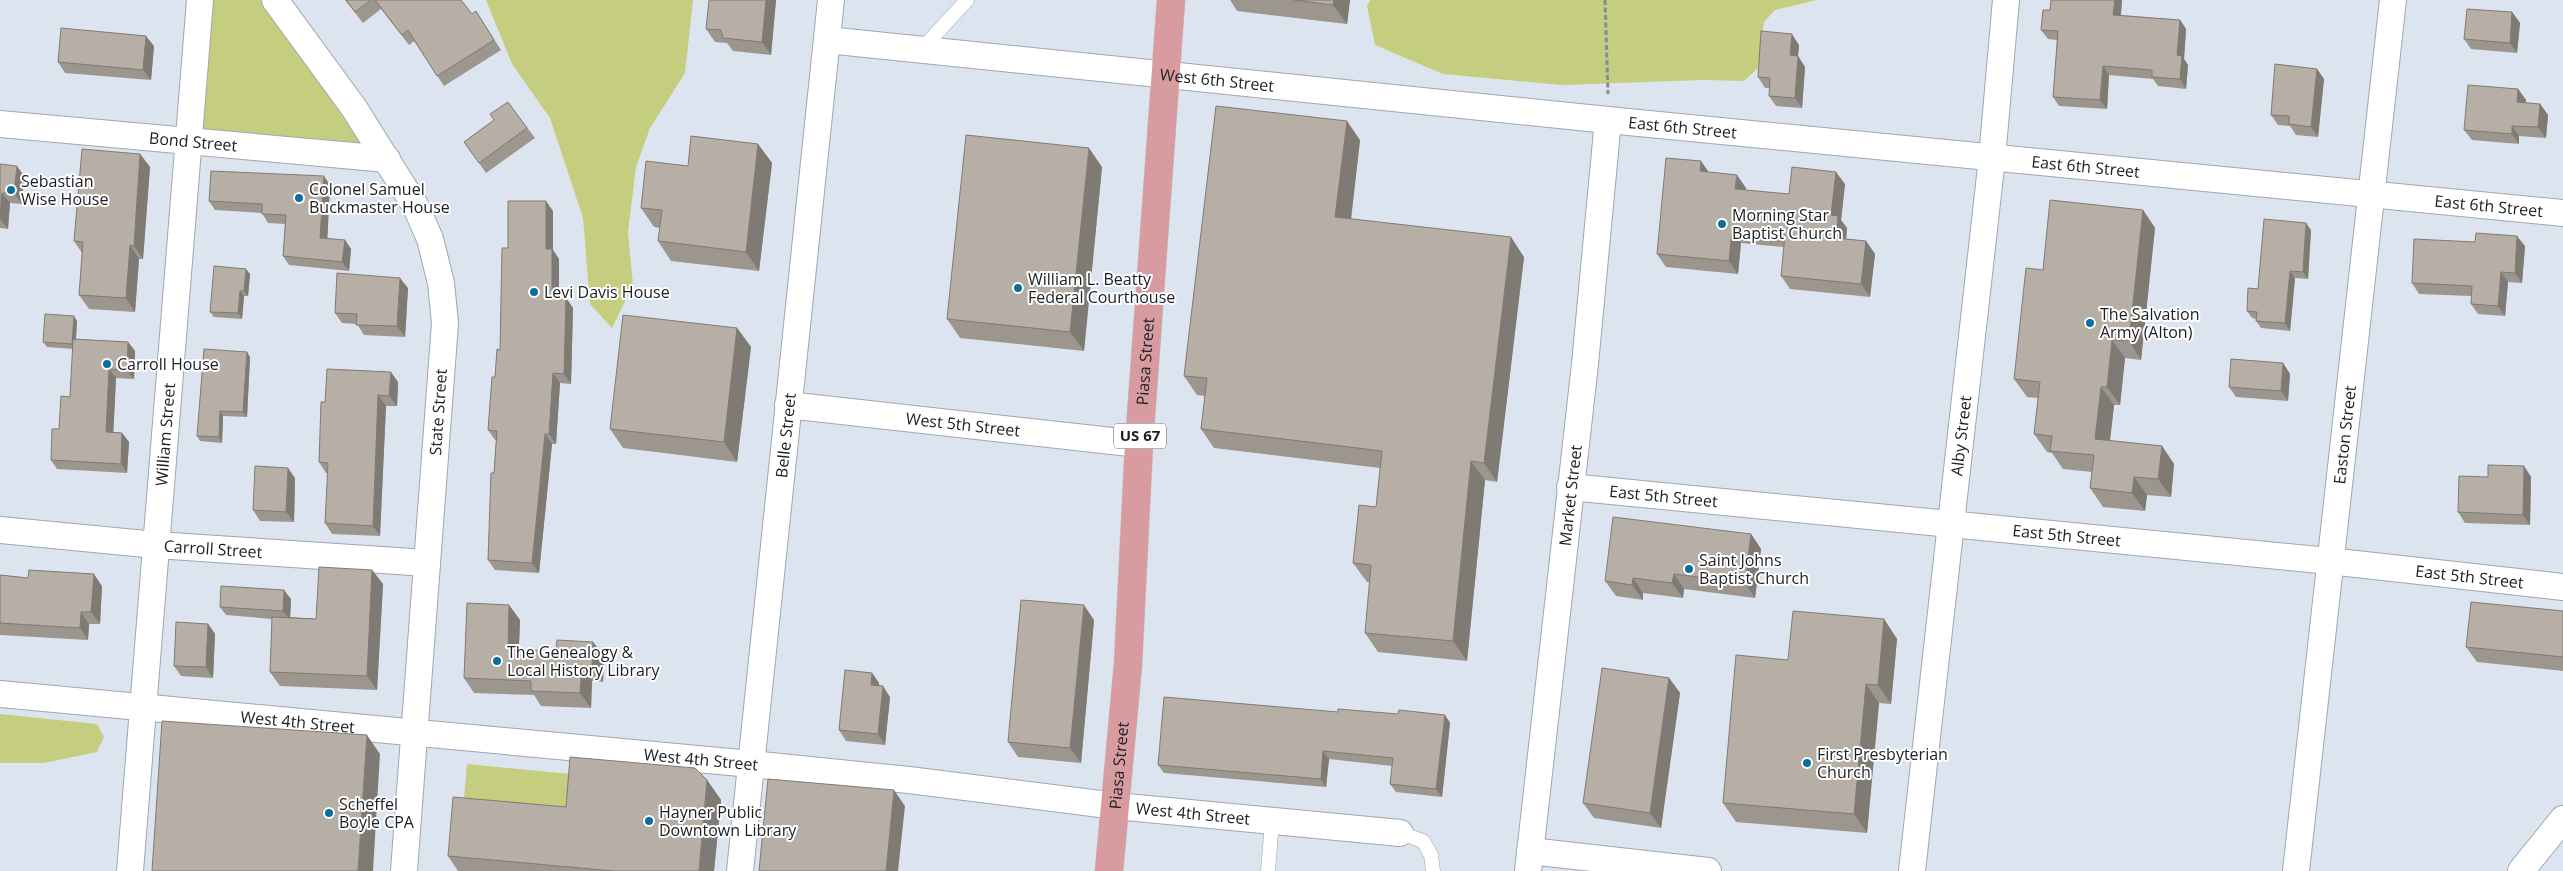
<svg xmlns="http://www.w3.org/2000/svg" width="2563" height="871" font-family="'Open Sans',sans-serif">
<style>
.green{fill:#c4ce7e}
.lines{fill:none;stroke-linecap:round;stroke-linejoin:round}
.service-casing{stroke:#9ea7b0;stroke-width:15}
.minor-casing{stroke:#9ea7b0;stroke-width:28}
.trunk-casing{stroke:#c4c4c6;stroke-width:29}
.path{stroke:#858c93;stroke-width:3;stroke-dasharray:5 2.5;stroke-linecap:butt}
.service{stroke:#fff;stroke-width:14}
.minor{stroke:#fff;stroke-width:26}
.trunk{stroke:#d89ca0;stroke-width:28}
.wall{fill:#9d968f}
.shaded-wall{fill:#807a74}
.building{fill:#b7afa6;stroke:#807a74}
.poi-dot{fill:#0a6f9c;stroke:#fff;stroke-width:2}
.labels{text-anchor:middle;stroke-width:4;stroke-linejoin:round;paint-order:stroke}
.shield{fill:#fff;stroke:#5f6264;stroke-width:1}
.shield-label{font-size:15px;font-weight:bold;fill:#1b1e22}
.street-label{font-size:16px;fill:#1b1e22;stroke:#fff}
.poi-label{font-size:16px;fill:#1b1e22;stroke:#fff;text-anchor:start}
</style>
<rect width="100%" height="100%" fill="#dce5ef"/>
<!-- green -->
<g class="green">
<polygon points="205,0 263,0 372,152 195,135"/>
<polygon points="486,0 693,0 685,73 650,128 636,167 628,232 633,285 612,328 590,304 583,218 550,118 512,64"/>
<polygon points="1370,0 1817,0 1775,10 1764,22 1758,68 1744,81 1703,80 1562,85 1443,74 1375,45 1367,6"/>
<polygon points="0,714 97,724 104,737 97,752 44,763 0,763"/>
<polygon points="467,764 581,775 577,821 463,810"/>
</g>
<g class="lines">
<!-- service casing -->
<g class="service-casing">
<g id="service">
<polyline points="921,50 967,0"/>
<polyline points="1400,833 1423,841 1431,855 1433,871"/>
<polyline points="1268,871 1272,822"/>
</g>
</g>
<!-- minor casing -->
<g class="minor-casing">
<g id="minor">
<polyline points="275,0 354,108 416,207 430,239 441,283 445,323 404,871"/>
<path id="s1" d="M827,40l781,80 955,93"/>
<path id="s2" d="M0,124l387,35"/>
<path id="s3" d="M788,405l351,39"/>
<path id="s4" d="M1570,487l759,74 234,26"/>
<path id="s5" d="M0,530l156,15 271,18"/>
<path id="s6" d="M0,694l751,70 158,16 207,26 284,27"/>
<polyline points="1530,851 1708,871"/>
<path id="s7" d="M130,871l70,-871"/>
<path id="s8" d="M740,871l91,-871"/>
<path id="s9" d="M1528,871l57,-507 23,-244"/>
<path id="s10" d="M1912,871l80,-713 14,-158"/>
<path id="s11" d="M2296,871l97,-871"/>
<polyline points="2521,871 2563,819"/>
</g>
</g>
<!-- trunk casing -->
<g class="trunk-casing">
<g id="trunk">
<path id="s12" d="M1109,871l19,-207 11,-220 32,-444"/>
</g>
</g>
<!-- path -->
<polyline class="path" points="1605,0 1608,94"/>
<!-- service -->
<use href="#service" class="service"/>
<!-- minor -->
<use href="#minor" class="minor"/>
<!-- trunk -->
<use href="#trunk" class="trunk"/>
</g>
<!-- wall -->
<g class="wall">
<polygon points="345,0 461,0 472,14 476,11 501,50 444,86 414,41 409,45 381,9 363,23"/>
<polygon points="776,0 771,55 733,51 727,43 715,42 706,29"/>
<polygon points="1230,0 1350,0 1347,24 1237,11"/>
<polygon points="2051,0 2122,0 2121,15 2180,20 2186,29 2184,59 2188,65 2186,89 2158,86 2153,79 2109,75 2107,109 2059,106 2053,97 2057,40 2048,39 2041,30 2050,10"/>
<polygon points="2512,12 2520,23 2517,53 2471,49 2464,39"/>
<polygon points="1799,45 1798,56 1805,67 1802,108 1776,106 1769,96 1770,88 1765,88 1758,77"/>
<polygon points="154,46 151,80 65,73 58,62"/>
<polygon points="2317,69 2324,79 2318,137 2296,135 2290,126 2278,125 2271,115"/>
<polygon points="2518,89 2526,100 2525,103 2540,104 2548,115 2546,138 2519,136 2519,144 2472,140 2464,130"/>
<polygon points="508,102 535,138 486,173 464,142 494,120"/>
<polygon points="1360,140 1351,219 1524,257 1497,482 1485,480 1467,661 1378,652 1365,633 1370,582 1367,582 1353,563 1376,507 1380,468 1214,448 1201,429 1205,396 1197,395 1184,376"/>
<polygon points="758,144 772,163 759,271 671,261 658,241 660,228 654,227 641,208 688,166"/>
<polygon points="140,154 150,167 143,259 139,259 135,312 89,309 79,295 82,253 74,241"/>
<polygon points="0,164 24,176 22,204 10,203 8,229 0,228"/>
<polygon points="1102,167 1084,351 960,338 947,319"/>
<polygon points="1709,172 1746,188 1745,190 1789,194 1845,184 1841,220 1847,228 1846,239 1866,241 1875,254 1870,297 1790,289 1781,276 1784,247 1741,243 1738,274 1666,267 1657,254"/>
<polygon points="330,185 327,238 345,240 351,249 349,271 289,265 283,256 285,224 268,223 262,213 215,210 209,201"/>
<polygon points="2143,210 2155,228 2141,360 2125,358 2120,405 2114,405 2110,441 2162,446 2174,464 2171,497 2147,495 2145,511 2103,507 2090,488 2092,472 2063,469 2052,453 2047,452 2034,434 2038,398 2027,397 2014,379 2043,270"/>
<polygon points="553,211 553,250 559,259 559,297 566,298 573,308 571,384 560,383 556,444 552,444 539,573 495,570 488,560 496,440 495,440 488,430 500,350 508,248"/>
<polygon points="2311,230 2308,279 2295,278 2290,331 2261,328 2256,321 2256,319 2252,318 2247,311 2258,289"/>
<polygon points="2525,246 2522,283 2508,282 2505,316 2478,314 2471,304 2471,296 2419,294 2412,283"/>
<polygon points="250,274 248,296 244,296 242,319 214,317 210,312"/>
<polygon points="408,288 405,337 364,335 357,324 342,323 335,313"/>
<polygon points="77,321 76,339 128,342 135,351 134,379 116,378 113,432 122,433 129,442 127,473 57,469 51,460 59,429 70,397 73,349 47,347 43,342"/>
<polygon points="737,328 751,347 737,462 623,448 610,429"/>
<polygon points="250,357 247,417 223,416 222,443 200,441 197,436"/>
<polygon points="2283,363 2290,374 2288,401 2236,397 2229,387"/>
<polygon points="398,382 397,406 386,406 380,536 332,534 325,523 328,473 326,473 319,462 325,402"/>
<polygon points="2524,466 2531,477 2530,525 2465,523 2458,512"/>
<polygon points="295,478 294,522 260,521 253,510"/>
<polygon points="1751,534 1761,549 1755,598 1684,589 1683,598 1643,593 1643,600 1616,596 1605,581"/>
<polygon points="372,570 383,584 377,690 280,686 270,672 272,619 226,615 220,607 291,599 290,617 316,619"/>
<polygon points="0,575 102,586 100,624 89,624 88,640 0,635"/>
<polygon points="509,605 520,620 519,650 556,651 593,642 604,657 603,682 592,681 591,708 541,706 534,695 474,693 464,678"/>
<polygon points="2563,611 2563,671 2477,662 2466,647"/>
<polygon points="1884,619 1897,639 1891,704 1879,703 1867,833 1736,822 1723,803"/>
<polygon points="1094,620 1081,763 1018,757 1008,742"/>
<polygon points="208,624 215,634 213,678 181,676 174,666"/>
<polygon points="872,673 879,683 879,686 890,697 885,745 846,741 839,730"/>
<polygon points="1669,678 1680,693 1661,828 1594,818 1583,803"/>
<polygon points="1338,712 1398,714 1445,715 1450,723 1442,797 1396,792 1390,784 1392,766 1329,759 1326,787 1164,773 1158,765"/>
<polygon points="707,780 721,800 714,871 458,871 448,856 566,807"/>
</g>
<!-- shaded-wall -->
<g class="shaded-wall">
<polygon points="766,0 776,0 771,55 762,42"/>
<polygon points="1334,0 1350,0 1347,24 1333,5"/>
<polygon points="2115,0 2122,0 2120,24 2113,15"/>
<polygon points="2512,12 2520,23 2517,53 2510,43"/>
<polygon points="2180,20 2186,29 2184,59 2188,65 2186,89 2180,79 2177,55"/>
<polygon points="1792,34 1799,45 1797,66 1790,55"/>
<polygon points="146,36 154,46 151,80 143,70"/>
<polygon points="1798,56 1805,67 1802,108 1795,98"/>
<polygon points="2103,66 2109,75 2107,109 2100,100"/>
<polygon points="2317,69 2324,79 2318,137 2311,127"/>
<polygon points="2518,89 2526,100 2525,113 2517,102"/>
<polygon points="2540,104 2548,115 2546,138 2538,127"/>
<polygon points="1347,121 1360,140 1349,236 1335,217"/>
<polygon points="2512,126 2519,136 2519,144 2512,134"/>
<polygon points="758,144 772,163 759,271 746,252"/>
<polygon points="1089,148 1102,167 1084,351 1070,332"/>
<polygon points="140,154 150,167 143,259 134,246"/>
<polygon points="1701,161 1710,174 1700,171"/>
<polygon points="17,166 24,176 22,204 14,193"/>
<polygon points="1836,172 1845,184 1841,220 1847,228 1845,251 1836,238 1831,215"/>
<polygon points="1737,175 1746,188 1744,202 1735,189"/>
<polygon points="324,176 330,185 327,247 320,238"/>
<polygon points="2,193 10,203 8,229 0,219"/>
<polygon points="546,201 553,211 553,250 559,259 559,307 552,297 546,249"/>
<polygon points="2143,210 2155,228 2141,360 2129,341"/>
<polygon points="2306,223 2311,230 2308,279 2303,272"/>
<polygon points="1732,230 1741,243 1738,274 1729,261"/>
<polygon points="2517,236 2525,246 2522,283 2515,273"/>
<polygon points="1511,237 1524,257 1497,482 1484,463"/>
<polygon points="345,240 351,249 349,271 342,262"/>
<polygon points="1866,241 1875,254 1870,297 1861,284"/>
<polygon points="130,245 139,259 135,312 126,298"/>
<polygon points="246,269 250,274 248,296 244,291"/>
<polygon points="2290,271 2295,278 2290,331 2285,323"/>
<polygon points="2501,272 2508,282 2505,316 2498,306"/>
<polygon points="400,278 408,288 405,337 397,326"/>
<polygon points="240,291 244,296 242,319 238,313"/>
<polygon points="566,298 573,308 571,384 564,374"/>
<polygon points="74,316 77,321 75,349 72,344"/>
<polygon points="737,328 751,347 737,462 724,442"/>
<polygon points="2112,340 2125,358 2120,405 2107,387"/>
<polygon points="128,342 135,351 134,379 127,370"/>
<polygon points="247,352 250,357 247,417 243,412"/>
<polygon points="2283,363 2290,374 2288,401 2281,391"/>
<polygon points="109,369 116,378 113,441 106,432"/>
<polygon points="391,372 398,382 397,406 389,396"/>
<polygon points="553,373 560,383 556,444 549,434"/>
<polygon points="2101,387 2114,405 2108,457 2095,439"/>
<polygon points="378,395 386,406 380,536 373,526"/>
<polygon points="220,411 223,416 222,443 219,437"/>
<polygon points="122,433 129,442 127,473 121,464"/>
<polygon points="545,434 552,444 539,573 532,563"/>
<polygon points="2162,446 2174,464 2171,497 2158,479"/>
<polygon points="1471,461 1485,480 1467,661 1453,641"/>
<polygon points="2524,466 2531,477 2530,525 2523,515"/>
<polygon points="288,468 295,478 294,522 286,512"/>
<polygon points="2134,477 2147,495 2145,511 2132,493"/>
<polygon points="1751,534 1761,549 1755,598 1745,583"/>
<polygon points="372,570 383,584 377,690 367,676"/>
<polygon points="94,574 102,586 100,624 91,612"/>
<polygon points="1674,574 1684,589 1683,598 1672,583"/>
<polygon points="1633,578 1643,593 1643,600 1632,585"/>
<polygon points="284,590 291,599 290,620 283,611"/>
<polygon points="509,605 520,620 518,664 508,649"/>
<polygon points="1084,605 1094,620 1081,763 1070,748"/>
<polygon points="81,612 89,624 88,640 80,628"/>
<polygon points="1884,619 1897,639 1891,704 1878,685"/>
<polygon points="208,624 215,634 213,678 206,667"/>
<polygon points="593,642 604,657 603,682 592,667"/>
<polygon points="582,666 592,681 591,708 580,693"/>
<polygon points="872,673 879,683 878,695 871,685"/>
<polygon points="1669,678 1680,693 1661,828 1650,813"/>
<polygon points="1866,684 1879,703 1867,833 1854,814"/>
<polygon points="883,686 890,697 885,745 878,734"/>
<polygon points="1445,715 1450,723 1442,797 1436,789"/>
<polygon points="367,735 380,754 373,871 358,871"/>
<polygon points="1323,751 1329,759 1326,787 1321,779"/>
<polygon points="707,780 721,800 714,871 699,871"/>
<polygon points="894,790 905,806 898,871 886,871"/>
</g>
<!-- building -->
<g class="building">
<polygon points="346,0 371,0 355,12"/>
<polygon points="375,0 461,0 472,14 476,11 494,40 437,76 408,30 402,35"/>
<polygon points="709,0 766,0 762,42 723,38 721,30 706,29"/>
<polygon points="1294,0 1334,0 1333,5"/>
<polygon points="2051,0 2115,0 2113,15 2180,20 2177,55 2182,56 2180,79 2152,77 2152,70 2103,66 2100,100 2053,97 2058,31 2041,30 2043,10 2050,10"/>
<polygon points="2467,9 2512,12 2510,43 2464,39"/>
<polygon points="61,28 146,36 143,70 58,62"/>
<polygon points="1761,31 1792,34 1790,55 1798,56 1795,98 1769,96 1770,78 1758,77"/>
<polygon points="2275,64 2317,69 2311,127 2289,124 2289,116 2271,115"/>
<polygon points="2468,85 2518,89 2517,102 2540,104 2538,127 2512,126 2512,134 2464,130"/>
<polygon points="508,102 527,128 479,163 464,142 494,120 490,114"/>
<polygon points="1216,106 1347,121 1335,217 1511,237 1484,463 1471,461 1453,641 1365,633 1371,565 1353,563 1359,505 1376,507 1382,451 1201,429 1207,378 1184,376"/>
<polygon points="966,135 1089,148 1070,332 947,319"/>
<polygon points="691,136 758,144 746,252 658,241 662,210 641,208 646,161 688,166"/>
<polygon points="82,149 140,154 134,246 130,245 126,298 79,295 83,242 74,241"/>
<polygon points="1666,158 1701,161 1700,171 1737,175 1735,189 1789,194 1792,167 1836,172 1831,215 1838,216 1836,238 1866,241 1861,284 1781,276 1785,235 1732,230 1729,261 1657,254"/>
<polygon points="0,164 17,166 14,193 2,193 0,219"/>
<polygon points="211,171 324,176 320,238 345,240 342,262 283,256 286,215 262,214 262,204 209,201"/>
<polygon points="2050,200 2143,210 2129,341 2112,340 2107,387 2101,387 2095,439 2162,446 2158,479 2134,477 2132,493 2090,488 2094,455 2050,451 2052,436 2034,434 2040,382 2014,379 2026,268 2043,270"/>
<polygon points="508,201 546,201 546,249 552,249 552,297 566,298 564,374 553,373 549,434 545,434 532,563 488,560 491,473 494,473 497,431 488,430 492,377 495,377 497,349 500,350 502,248 508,248"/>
<polygon points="2264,219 2306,223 2303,272 2290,271 2285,323 2256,321 2257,312 2247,311 2248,288 2258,289"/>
<polygon points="2476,233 2517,236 2515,273 2501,272 2498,306 2471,304 2472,286 2412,283 2414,239 2475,242"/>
<polygon points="214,266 246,269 244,291 240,291 238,313 210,312"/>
<polygon points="337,273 400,278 397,326 356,325 357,314 335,313"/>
<polygon points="45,314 74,316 72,344 43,342"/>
<polygon points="623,315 737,328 724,442 610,429"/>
<polygon points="73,339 128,342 127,370 109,369 106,432 122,433 121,464 51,460 52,429 59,429 61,396 70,397"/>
<polygon points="204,349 247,352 243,412 220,411 219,437 197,436"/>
<polygon points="2231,359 2283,363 2281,391 2229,387"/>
<polygon points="327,369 391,372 389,396 378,395 373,526 325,523 328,463 319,462 321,402 325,402"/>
<polygon points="2488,465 2524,466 2523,515 2458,512 2459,476 2488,477"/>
<polygon points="255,466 288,468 286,512 253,510"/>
<polygon points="1613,517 1751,534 1745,583 1674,574 1672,583 1633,578 1632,585 1605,581"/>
<polygon points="319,567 372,570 367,676 270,672 272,617 316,619"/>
<polygon points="29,570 94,574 91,612 81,612 80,628 0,623 0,575 28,578"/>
<polygon points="221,586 284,590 283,611 220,607"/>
<polygon points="1021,600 1084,605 1070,748 1008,742"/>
<polygon points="2471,602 2563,611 2563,657 2466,647"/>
<polygon points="467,603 509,605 508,649 556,651 557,640 593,642 592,667 582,666 580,693 531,691 531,681 464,678"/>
<polygon points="1793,611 1884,619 1878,685 1866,684 1854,814 1723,803 1736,655 1788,660"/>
<polygon points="176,622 208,624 206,667 174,666"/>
<polygon points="1602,668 1669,678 1650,813 1583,803"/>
<polygon points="845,670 872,673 871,685 883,686 878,734 839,730"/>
<polygon points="1164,697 1338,712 1338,709 1398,714 1399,710 1445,715 1436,789 1390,784 1393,758 1323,751 1321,779 1158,765"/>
<polygon points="162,721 367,735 358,871 152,871"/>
<polygon points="570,757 695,768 707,780 699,871 614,871 448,856 453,797 566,807"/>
<polygon points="768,779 894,790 886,871 759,871"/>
</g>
<!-- markers -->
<g class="poi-dot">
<circle cx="11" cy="190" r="5"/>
<circle cx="299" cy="198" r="5"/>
<circle cx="1722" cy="224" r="5"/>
<circle cx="1018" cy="288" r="5"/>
<circle cx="534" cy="292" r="5"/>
<circle cx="2090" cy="323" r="5"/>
<circle cx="107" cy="364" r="5"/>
<circle cx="1689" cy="569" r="5"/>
<circle cx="497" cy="661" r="5"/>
<circle cx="1807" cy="763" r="5"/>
<circle cx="329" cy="813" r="5"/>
<circle cx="649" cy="821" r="5"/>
</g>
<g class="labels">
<!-- shield labels -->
<rect class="shield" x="1114" y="423.5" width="52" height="25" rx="4"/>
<g class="shield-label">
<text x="1140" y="441">US 67</text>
</g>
<!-- street labels -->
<g class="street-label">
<text dy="6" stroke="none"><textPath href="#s1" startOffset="392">West 6th Street</textPath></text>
<text dy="6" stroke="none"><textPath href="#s1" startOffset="860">East 6th Street</textPath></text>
<text dy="6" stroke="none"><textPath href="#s2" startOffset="194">Bond Street</textPath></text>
<text dy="6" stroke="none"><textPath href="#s1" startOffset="1265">East 6th Street</textPath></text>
<text dy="6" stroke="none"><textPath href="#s1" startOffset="1670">East 6th Street</textPath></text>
<text dy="6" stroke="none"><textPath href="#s12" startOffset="511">Piasa Street</textPath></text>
<text transform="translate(438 412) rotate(-86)" y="6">State Street</text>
<text dy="6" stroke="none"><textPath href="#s3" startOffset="176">West 5th Street</textPath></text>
<text dy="6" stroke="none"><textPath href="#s7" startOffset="438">William Street</textPath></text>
<text dy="6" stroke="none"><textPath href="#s8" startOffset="438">Belle Street</textPath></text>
<text dy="6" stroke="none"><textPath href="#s11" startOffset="439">Easton Street</textPath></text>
<text dy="6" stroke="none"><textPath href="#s10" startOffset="438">Alby Street</textPath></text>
<text dy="6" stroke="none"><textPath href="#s9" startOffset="378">Market Street</textPath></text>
<text dy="6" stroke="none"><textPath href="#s4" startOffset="94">East 5th Street</textPath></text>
<text dy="6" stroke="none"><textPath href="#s4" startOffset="499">East 5th Street</textPath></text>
<text dy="6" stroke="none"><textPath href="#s5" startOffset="214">Carroll Street</textPath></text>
<text dy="6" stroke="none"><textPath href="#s4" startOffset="904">East 5th Street</textPath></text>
<text dy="6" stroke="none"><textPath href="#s6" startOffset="299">West 4th Street</textPath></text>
<text dy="6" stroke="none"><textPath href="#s6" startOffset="704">West 4th Street</textPath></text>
<text dy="6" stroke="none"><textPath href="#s12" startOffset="106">Piasa Street</textPath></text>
<text dy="6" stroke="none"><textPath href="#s6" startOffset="1199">West 4th Street</textPath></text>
</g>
<!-- poi labels -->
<g class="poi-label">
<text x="21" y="187">Sebastian<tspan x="21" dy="18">Wise House</tspan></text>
<text x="309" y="195">Colonel Samuel<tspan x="309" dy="18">Buckmaster House</tspan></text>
<text x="1732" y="221">Morning Star<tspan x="1732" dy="18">Baptist Church</tspan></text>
<text x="1028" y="285">William L. Beatty<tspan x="1028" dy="18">Federal Courthouse</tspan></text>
<text x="544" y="298">Levi Davis House</text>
<text x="2100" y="320">The Salvation<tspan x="2100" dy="18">Army (Alton)</tspan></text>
<text x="117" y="370">Carroll House</text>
<text x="1699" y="566">Saint Johns<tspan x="1699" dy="18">Baptist Church</tspan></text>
<text x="507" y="658">The Genealogy &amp;<tspan x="507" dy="18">Local History Library</tspan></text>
<text x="1817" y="760">First Presbyterian<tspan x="1817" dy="18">Church</tspan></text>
<text x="339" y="810">Scheffel<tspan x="339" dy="18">Boyle CPA</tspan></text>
<text x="659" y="818">Hayner Public<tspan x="659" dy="18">Downtown Library</tspan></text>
</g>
</g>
</svg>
